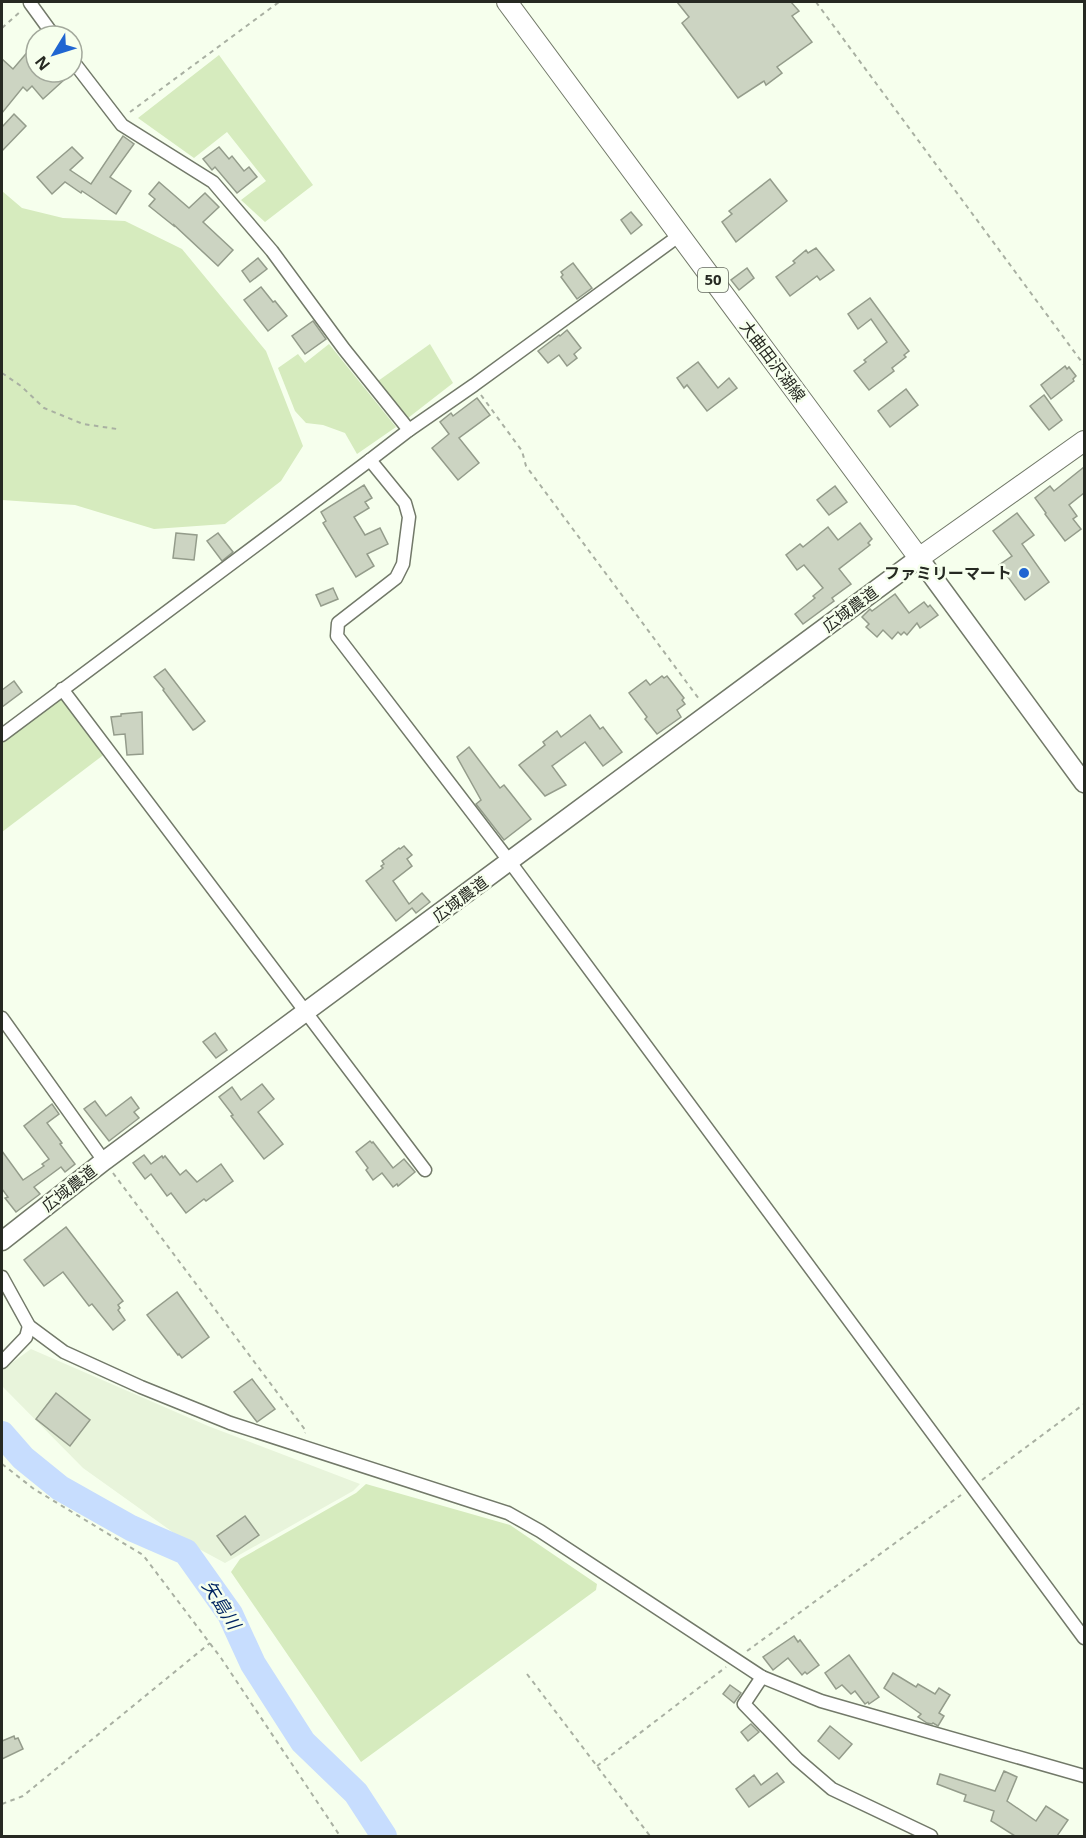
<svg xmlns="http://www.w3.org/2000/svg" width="1086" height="1838" font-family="'Open Sans','Noto Sans JP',sans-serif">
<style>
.built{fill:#e8f4db}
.green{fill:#d6ebbe}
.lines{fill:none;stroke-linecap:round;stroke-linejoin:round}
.river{stroke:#c7ddfe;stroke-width:26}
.building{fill:#ccd4c2;stroke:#949c8b;stroke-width:1.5}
.street-casing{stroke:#727969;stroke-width:15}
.secondary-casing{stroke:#727969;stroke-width:21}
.primary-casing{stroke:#727969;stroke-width:22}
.path{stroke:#a9b0a2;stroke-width:2;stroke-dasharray:4.5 4.5;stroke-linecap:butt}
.street{stroke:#fff;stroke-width:12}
.secondary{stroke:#fff;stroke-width:18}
.primary{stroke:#fff;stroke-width:20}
.poi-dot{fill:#2066d1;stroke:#f6ffed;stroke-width:2}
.labels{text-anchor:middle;stroke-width:5;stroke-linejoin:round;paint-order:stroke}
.shield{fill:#f6ffed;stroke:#64695f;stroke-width:1.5}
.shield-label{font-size:15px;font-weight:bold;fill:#262922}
.street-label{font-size:16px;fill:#262922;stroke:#f6ffed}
.poi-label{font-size:16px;font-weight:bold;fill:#262922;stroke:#f6ffed;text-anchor:end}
.water-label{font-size:18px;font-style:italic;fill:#002562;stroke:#f6ffed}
</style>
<rect width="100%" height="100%" fill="#f6ffed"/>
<!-- built -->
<polygon class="built" points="31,1349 208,1426 360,1484 353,1491 225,1563 188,1543 83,1468 2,1386 2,1370"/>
<!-- green -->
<g class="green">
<polygon points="219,55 313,185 265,222 241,200 266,181 227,132 194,158 138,118"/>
<polygon points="2,191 22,208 63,218 125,221 182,249 266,351 303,446 281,481 225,524 154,529 75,505 2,500"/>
<polygon points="329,344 396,427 357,454 345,433 323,425 306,423 295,411 278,368 298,354 305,363"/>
<polygon points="430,344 453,383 408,418 378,381"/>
<polygon points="63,697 106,753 2,832 2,743"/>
<polygon points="366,1484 510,1525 597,1584 596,1590 361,1762 231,1572 240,1559 356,1493"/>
</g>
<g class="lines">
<!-- river -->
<polyline class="river" points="2,1434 23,1458 60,1488 131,1528 186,1552 230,1614 253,1664 303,1742 356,1793 384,1836"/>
</g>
<!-- building -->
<g class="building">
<polygon points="677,2 791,2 799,11 792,16 812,42 777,67 782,73 766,85 764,81 738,98 682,23 689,17"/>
<polygon points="36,42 36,72 58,72 65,79 43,99 32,86 27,91 23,87 2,113 2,59 13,69"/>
<polygon points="14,114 26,126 2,151 2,127"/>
<polygon points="123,136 134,144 110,177 131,191 116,214 82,191 81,193 65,182 52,194 37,177 72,147 83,158 70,170 91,184"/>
<polygon points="219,147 229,159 232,156 244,171 249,167 257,177 237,193 215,167 212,170 203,159"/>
<polygon points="770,179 787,201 736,242 722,222 732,214 729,211"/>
<polygon points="159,182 189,208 205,193 219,207 203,222 233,250 218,266 174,225 174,226 149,206 155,199 149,194"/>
<polygon points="631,212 642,225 631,234 621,220"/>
<polygon points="816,248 834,270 820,280 817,276 790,296 776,277 795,263 793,261 806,250 808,253"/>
<polygon points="258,258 267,269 250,282 242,271"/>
<polygon points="573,263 592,288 577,299 561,277 563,275 561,272"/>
<polygon points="747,268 754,278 739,290 731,280"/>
<polygon points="261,287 273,302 275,301 287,316 268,331 244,300"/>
<polygon points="870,298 909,351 904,355 906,357 892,368 894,371 869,390 854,371 866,362 864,360 887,342 871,319 858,329 848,314"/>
<polygon points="313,321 326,339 305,354 292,336"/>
<polygon points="567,330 581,348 574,354 577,358 567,366 559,355 548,363 538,351 559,335 560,336"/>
<polygon points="698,362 718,388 729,378 737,388 707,411 687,385 684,388 677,378"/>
<polygon points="1065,366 1067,369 1069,367 1076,376 1073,379 1074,381 1051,399 1041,385"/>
<polygon points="906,389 918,405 890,427 878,411"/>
<polygon points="1044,395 1062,420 1049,430 1030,406"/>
<polygon points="477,398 490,415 459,438 479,463 458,480 432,448 449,434 440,422 451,413 453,416"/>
<polygon points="1084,467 1084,493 1069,505 1077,516 1073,519 1081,529 1065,541 1045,514 1046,513 1035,498 1050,486 1054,491"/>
<polygon points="364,485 372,498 365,502 369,508 354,517 365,535 380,528 388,544 367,554 374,566 356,577 323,523 326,521 321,512"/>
<polygon points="835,486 847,502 829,515 817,500"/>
<polygon points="1017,513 1034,535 1022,544 1049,582 1025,600 999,565 1012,556 993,531"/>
<polygon points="860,523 872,539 868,543 870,545 839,569 851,584 832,598 834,601 803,624 795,614 815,598 813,596 823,588 804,565 797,570 786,555 800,544 803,547 828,527 838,540"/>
<polygon points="176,533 197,535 194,560 173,558"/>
<polygon points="218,533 233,552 222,561 207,541"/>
<polygon points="333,588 338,599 321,606 316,595"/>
<polygon points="895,594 909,613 924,602 928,607 930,605 938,615 920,628 917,623 907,635 904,632 901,635 898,632 892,639 883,630 877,637 866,627 869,624 862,617 870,609 872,611"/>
<polygon points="165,669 205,721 195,729 193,730 163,690 164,689 154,677"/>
<polygon points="662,676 664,678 667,676 684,698 682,700 685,704 677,710 681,717 657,734 645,719 647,717 629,693 646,680 650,685"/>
<polygon points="14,681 22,692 2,707 2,690"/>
<polygon points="142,712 143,754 127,755 125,734 114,735 111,717 121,716 121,714"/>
<polygon points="590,715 600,729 603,727 622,752 603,766 585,742 552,766 566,785 545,796 519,765 545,745 543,742 557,731 561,737"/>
<polygon points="469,747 500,788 504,785 531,819 504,840 476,804 481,800 457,757"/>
<polygon points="404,846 412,855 407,859 412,866 393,881 409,904 422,893 430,902 416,913 412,908 396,921 366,881 383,868 381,866 384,864 382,861 399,848 400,849"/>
<polygon points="215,1033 227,1050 216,1058 203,1042"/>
<polygon points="262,1084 274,1099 258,1112 283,1144 264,1159 231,1116 233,1115 219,1097 232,1087 241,1100"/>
<polygon points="131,1097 139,1108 134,1112 139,1118 109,1141 84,1109 95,1101 106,1116"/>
<polygon points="52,1104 59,1114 47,1123 62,1143 60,1144 75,1164 65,1172 61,1167 34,1187 40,1194 16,1212 5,1198 8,1197 2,1189 2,1151 23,1180 44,1166 42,1164 49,1159 24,1126"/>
<polygon points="370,1141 372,1143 373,1142 393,1168 404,1159 415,1172 398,1186 397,1184 393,1187 382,1173 373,1180 366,1170 368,1168 356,1152"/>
<polygon points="144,1155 151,1164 162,1156 163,1158 165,1156 180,1175 186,1170 197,1182 221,1164 233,1181 206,1201 204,1199 186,1213 171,1193 167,1196 151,1174 145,1179 133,1163"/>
<polygon points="66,1227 123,1301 118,1305 120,1308 118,1310 125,1320 113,1330 92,1304 89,1306 63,1272 44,1286 24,1260"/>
<polygon points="177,1292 209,1337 182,1358 179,1354 178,1355 147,1315"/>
<polygon points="252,1379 275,1409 257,1422 234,1392"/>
<polygon points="56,1393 90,1420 70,1446 36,1419"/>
<polygon points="245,1516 259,1535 231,1555 217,1536"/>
<polygon points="794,1636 798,1642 800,1640 819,1665 807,1674 805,1672 802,1675 788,1658 773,1670 763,1657"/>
<polygon points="849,1655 879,1697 869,1704 868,1702 865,1704 855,1691 851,1694 842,1685 836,1689 825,1673"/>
<polygon points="893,1673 916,1687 918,1684 935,1694 939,1688 950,1695 939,1713 944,1716 938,1726 933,1723 932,1724 927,1723 918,1717 921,1714 884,1688"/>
<polygon points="730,1685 741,1693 734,1703 723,1694"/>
<polygon points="751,1724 759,1732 748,1741 741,1732"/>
<polygon points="830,1726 852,1744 839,1759 818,1741"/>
<polygon points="14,1736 15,1739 18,1738 23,1749 2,1759 2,1741"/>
<polygon points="1004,1771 1017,1777 1007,1801 1036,1821 1046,1806 1068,1820 1057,1836 1015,1836 991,1821 994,1811 964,1801 966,1795 937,1784 940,1774 995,1791"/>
<polygon points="777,1773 784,1782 749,1807 736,1789 754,1775 761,1785"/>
</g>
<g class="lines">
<!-- street casing -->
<g class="street-casing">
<g id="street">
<polyline points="31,2 30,3 54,36"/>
<polyline points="72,60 122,125 213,182 272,251 344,349 409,430"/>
<polyline points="370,460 405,503 409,517 403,564 396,578 338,623 337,636 510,862 1084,1638"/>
<polyline points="62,689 425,1170"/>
<polyline points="2,735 370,460 409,430 474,385 680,235"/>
<polyline points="2,1018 104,1161"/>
<polyline points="2,1277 29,1326 64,1352 141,1387 230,1423 508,1513 540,1531 762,1677 821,1701 1084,1776"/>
<polyline points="2,1362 26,1337 29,1326"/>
<polyline points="762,1677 744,1704 797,1759 832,1789 931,1836"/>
</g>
</g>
<!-- secondary casing -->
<g class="secondary-casing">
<polyline id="secondary" points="2,1241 104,1161 919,558 1084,783"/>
</g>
<!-- primary casing -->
<g class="primary-casing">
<polyline id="primary" points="507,2 919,558 1084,441"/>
</g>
<!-- path -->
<g class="path">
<polyline points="816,2 1084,365"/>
<polyline points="2,28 21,11"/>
<polyline points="130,112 279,2"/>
<polyline points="2,373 21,386 44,408 83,424 117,429"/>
<polyline points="481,395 522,451 526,466 699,699"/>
<polyline points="113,1173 306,1431 305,1433"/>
<polyline points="2,1464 34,1489 143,1555 221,1658 340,1836"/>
<polyline points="982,1480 1084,1404"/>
<polyline points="747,1651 961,1495"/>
<polyline points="527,1674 650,1836"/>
<polyline points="597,1766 726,1667"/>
<polyline points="2,1804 23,1796 210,1643"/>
</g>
<!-- street -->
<use href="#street" class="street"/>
<!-- secondary -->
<use href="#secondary" class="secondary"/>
<!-- primary -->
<use href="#primary" class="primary"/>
</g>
<!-- markers -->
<circle class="poi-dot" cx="1024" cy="573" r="6"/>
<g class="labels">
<!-- shield labels -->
<rect class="shield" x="698" y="268" width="30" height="24" rx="4.5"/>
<g class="shield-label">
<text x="713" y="285">50</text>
</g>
<!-- street labels -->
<g class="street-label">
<text transform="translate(773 361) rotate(53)" y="6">大曲田沢湖線</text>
<text transform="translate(850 609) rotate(-37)" y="6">広域農道</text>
<text transform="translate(460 899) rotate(-37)" y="6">広域農道</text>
<text transform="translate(69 1188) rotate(-38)" y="6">広域農道</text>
</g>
<!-- poi labels -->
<g class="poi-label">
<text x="1012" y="579">ファミリーマート</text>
</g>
<!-- water labels -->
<g class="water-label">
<text transform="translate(221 1605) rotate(58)" y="6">矢島川</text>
</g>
</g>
<!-- border -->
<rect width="1086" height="1838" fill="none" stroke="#262922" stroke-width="6"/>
<!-- north arrow -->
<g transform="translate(54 54) rotate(232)"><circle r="28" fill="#f6ffed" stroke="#a3a99c" stroke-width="1.5"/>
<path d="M0-4.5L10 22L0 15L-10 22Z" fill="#2066d1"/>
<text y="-9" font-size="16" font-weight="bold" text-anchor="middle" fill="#262922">N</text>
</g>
</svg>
